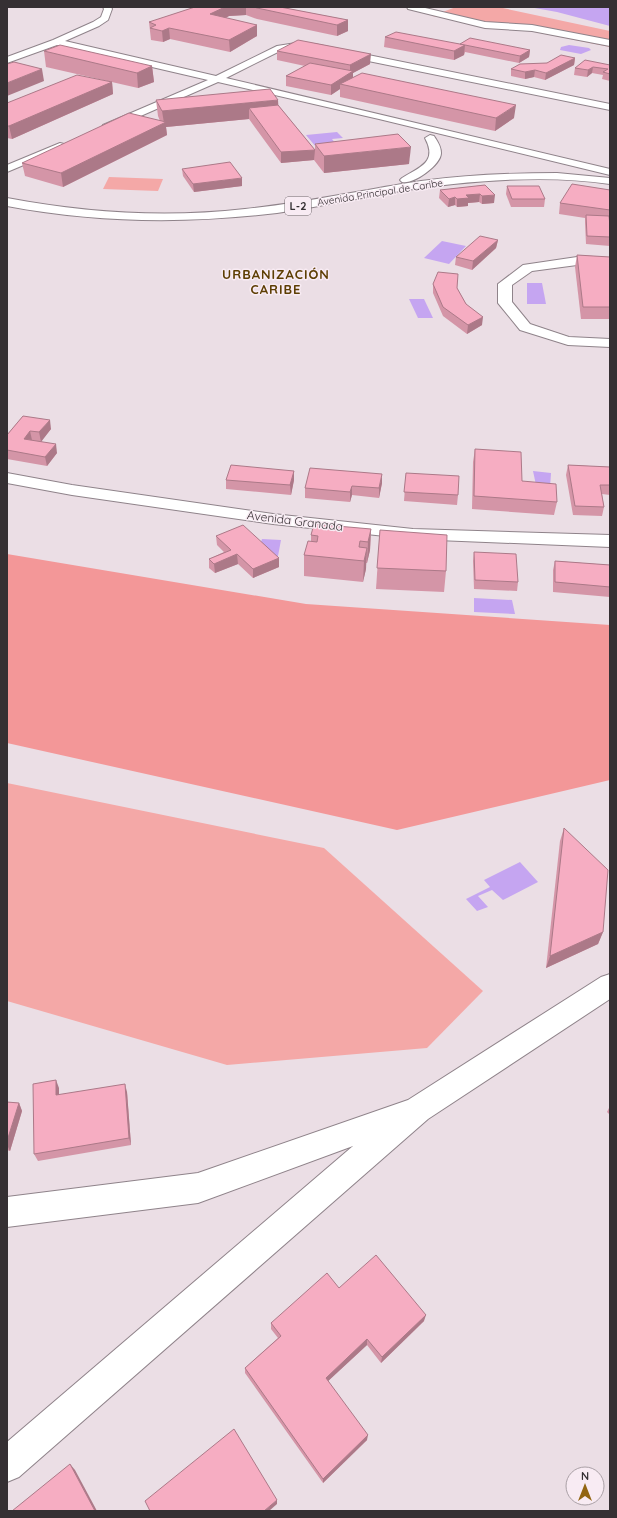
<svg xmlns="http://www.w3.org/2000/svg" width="617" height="1518" font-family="Quicksand,sans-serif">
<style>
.green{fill:#f4a8a7}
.forest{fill:#f39798}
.water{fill:#c5a5f1}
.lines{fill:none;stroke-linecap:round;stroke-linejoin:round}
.minor-casing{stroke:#8f838a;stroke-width:2}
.primary-casing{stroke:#8f838a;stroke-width:2}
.minor{fill:#fff;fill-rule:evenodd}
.primary{fill:#fff;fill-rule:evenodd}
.wall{fill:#d495a7}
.shaded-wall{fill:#ac7988}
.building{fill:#f6adc2;stroke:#ac7988}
.labels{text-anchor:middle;stroke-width:3;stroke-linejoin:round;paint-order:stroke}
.far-street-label{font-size:10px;fill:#353033;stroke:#f8ebf3}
.shield{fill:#f8ebf3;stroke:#70686d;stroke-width:1}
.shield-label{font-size:11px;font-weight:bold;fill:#353033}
.street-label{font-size:12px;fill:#353033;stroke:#f8ebf3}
.far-district-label{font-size:13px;font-weight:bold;letter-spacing:1px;fill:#5d3e03;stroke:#f8ebf3}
</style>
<rect width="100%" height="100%" fill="#ebdee5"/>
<!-- green -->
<g class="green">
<polygon points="456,7 498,7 610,31 610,47 520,29 432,16"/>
<polygon points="109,177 163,179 158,191 103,189"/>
<polygon points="7,783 324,848 483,991 427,1048 227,1065 7,1001"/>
</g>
<!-- forest -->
<polygon class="forest" points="7,554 306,604 610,625 610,780 397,830 7,743"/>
<!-- water -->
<g class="water">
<polygon points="529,7 610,7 610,26 557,12"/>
<polygon points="569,45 589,48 591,50 581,54 560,50 561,47"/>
<polygon points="337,132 343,138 332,139 336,144 316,147 306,135"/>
<polygon points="442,241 466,246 449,264 424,258"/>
<polygon points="527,283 542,283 546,304 527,304"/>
<polygon points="409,299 424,299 433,318 418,318"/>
<polygon points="533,471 551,473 550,488 536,485"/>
<polygon points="262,539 281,540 278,556 269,559 258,551"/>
<polygon points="474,598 512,600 515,614 474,612"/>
<polygon points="520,862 538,882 503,900 492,890 478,896 488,907 477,911 466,899 490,887 484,880"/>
</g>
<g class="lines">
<!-- minor casing -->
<g class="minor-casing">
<g id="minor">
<polygon points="103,7 111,7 112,9 108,20 99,26 65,41 216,76 277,46 296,43 314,44 610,104 610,110 314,50 296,49 282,50 226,78 610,169 610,175 379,119 218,82 111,129 103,129 102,127 103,125 208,80 57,45 7,63 7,57 53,40 93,22 101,17 104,9"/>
<polygon points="407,7 421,7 485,22 532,25 610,40 610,46 532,31 485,28 408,9"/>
<path d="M430,135l4,1c3,5 7,10 7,17 0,12 -28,32 -39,29l-2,-2 2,-2c18,-11 36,-16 23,-40z"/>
<polygon points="60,143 64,144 65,146 64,148 7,172 7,165"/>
<polygon points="577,257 610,260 610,268 577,265 532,271 512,285 512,302 530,324 569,337 610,339 610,347 568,345 520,330 498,303 498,284 523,265"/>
<polygon points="7,473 72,485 273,514 413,529 610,535 610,547 413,539 273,524 72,495 7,483"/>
<polygon points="610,974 610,999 428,1119 19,1477 7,1482 7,1442 353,1146 198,1203 7,1227 7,1197 198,1173 408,1100 601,977"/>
</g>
</g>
<!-- primary casing -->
<g class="primary-casing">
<path id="primary" d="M557,173l53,5v6c-65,-10 -145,-3 -210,7 -41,7 -82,16 -123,22 -91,11 -180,10 -270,-7v-8c79,15 158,20 238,11 59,-6 117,-19 176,-28 45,-6 91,-8 136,-8z"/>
</g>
<!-- minor -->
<use href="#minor" class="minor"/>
<!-- primary -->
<use href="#primary" class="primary"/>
</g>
<!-- wall -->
<g class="wall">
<polygon points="228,7 280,7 348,20 348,31 337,36 257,19 246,15 229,16 226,18 257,36 230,52 170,39 163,42 151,40 149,22"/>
<polygon points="385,37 460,44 530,50 529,57 519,63 465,52 464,55 454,60 384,47"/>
<polygon points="44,51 152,66 154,82 138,88 46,67"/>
<polygon points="277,51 370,64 353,73 353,77 514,118 495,131 340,97 340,89 331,95 286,86 286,76 305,66 277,60"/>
<polygon points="575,58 574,65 545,80 534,77 525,79 511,76 511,69"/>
<polygon points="610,65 610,81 602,79 603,75 592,73 587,77 574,75 575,68"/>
<polygon points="112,82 113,94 12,139 7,138 7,103"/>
<polygon points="156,100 278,105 315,150 315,144 409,164 324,173 314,160 281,163 249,119 166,127 167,135 63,187 25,176 22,163 160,121 158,116"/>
<polygon points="182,169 242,186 194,192 183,176"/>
<polygon points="485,185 494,203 482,204 479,202 468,203 468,206 457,207 455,205 448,207 439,198 440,190"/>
<polygon points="507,186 545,199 544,207 511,207 506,194"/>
<polygon points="610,190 610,246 586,244 585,223 585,218 559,214 560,203"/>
<polygon points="498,240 496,248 472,270 455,265 456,257"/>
<polygon points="577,255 610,257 610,319 581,319 575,267"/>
<polygon points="433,284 457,288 466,304 482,325 467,334 443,316 433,293"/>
<polygon points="23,416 51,429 41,441 57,453 47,466 7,459 7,435"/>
<polygon points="475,449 522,481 557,502 554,515 472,509 473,462"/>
<polygon points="568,465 610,467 610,495 602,494 604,507 602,516 573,515 566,475"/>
<polygon points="294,471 294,480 291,495 226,489 226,480"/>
<polygon points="406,473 458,495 457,505 404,501"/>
<polygon points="382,483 379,498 352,495 350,502 305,498 305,488"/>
<polygon points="371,529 370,550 367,563 366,563 366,569 363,582 304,576 304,555 311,542 311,535"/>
<polygon points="380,530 446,571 444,592 376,589"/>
<polygon points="216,536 279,558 279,567 253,578 238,564 215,573 209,568 209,559 224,552 217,545"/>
<polygon points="474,552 518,582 517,591 474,589 473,561"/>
<polygon points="555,561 610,565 610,597 553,592 553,570"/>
<polygon points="564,828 603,932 598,944 546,968 560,841"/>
<polygon points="59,1088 59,1095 127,1092 131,1145 38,1161 34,1154"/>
<polygon points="7,1102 19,1103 22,1111 10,1151 7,1150"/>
<polygon points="610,1106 610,1115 607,1112"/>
<polygon points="339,1288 424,1321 381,1363 367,1345 328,1381 367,1440 323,1483 245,1373 245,1368 278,1338 271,1329 271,1323"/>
</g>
<!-- shaded-wall -->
<g class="shaded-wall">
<polygon points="225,7 246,7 246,15 229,16 210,26 210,14"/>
<polygon points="348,20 348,31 337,36 337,25"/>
<polygon points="257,25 257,36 230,52 229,40"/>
<polygon points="169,28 170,39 163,42 162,31"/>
<polygon points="465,45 464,55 454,60 454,51"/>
<polygon points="530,50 529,57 519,63 520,56"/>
<polygon points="371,54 370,64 353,73 353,81 340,84 340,89 331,95 331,85 350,73 350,65"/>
<polygon points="575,58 574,65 545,80 546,73"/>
<polygon points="152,66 154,82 138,88 137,73"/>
<polygon points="593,67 592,73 587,77 588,70"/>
<polygon points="42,69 44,81 7,96 7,83"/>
<polygon points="535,70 534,77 525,79 525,72"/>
<polygon points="112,82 113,94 12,139 9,126"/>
<polygon points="278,100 279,116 249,108 249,119 166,127 167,135 63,187 61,173 164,123 162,111"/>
<polygon points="516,105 514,118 495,131 496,118"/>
<polygon points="411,147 409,164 324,173 324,156"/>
<polygon points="315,150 314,160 281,163 281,152"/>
<polygon points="242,178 242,186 194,192 193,184"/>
<polygon points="480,194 479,202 468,203 468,206 457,207 457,199 466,195"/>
<polygon points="495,195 494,203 482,204 482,196"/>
<polygon points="455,197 455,205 448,207 449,199"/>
<polygon points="498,240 496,248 472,270 473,261"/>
<polygon points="483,317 482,325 467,334 468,325"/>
<polygon points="50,420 51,429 41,442 39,432"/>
<polygon points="30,431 32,440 24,439"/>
<polygon points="56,444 57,453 47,466 45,457"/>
<polygon points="294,471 294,480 291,495 290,485"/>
<polygon points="382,474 382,483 379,498 379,488"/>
<polygon points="352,486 352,495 350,502 350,492"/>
<polygon points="371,529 370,550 367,563 368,542"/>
<polygon points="367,548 366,569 363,582 364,561"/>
<polygon points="237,554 238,564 215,573 214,564"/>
<polygon points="279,558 279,567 253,578 253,569"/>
<polygon points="603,932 598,944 546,968 550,956"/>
<polygon points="56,1080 59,1088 59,1103 56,1095"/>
<polygon points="125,1084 127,1092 131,1145 129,1138"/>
<polygon points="19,1103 22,1111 10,1151 7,1145 7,1141"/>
<polygon points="426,1315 424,1321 381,1363 382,1357"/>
<polygon points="367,1339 367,1345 326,1383 326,1378"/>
<polygon points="368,1435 367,1440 323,1483 323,1479"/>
<polygon points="70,1464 75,1470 97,1511 95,1511"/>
<polygon points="277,1500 277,1504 269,1511 264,1511"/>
</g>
<!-- building -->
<g class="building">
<polygon points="195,7 225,7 210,14 257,25 229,40 169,28 162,31 150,28 156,25 149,22"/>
<polygon points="254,7 280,7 348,20 337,25 257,8"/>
<polygon points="396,32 465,45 454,51 385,37"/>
<polygon points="470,38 530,50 520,56 460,44"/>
<polygon points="298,40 371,54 350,65 277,51"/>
<polygon points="60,45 152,66 137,73 44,51"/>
<polygon points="561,55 575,58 546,73 535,70 525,72 511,69 520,64 547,63"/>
<polygon points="585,60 610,65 610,74 603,72 608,69 593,67 588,70 575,68"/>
<polygon points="14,62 42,69 7,83 7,64"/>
<polygon points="310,63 353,71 331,85 286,76"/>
<polygon points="362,73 516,105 496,118 340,84"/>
<polygon points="77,75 112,82 9,126 7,126 7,103"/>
<polygon points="270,89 278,100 162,111 156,100"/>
<polygon points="278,105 315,150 281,152 249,108"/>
<polygon points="129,113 166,122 61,173 22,163"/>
<polygon points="398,134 411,147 324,156 315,144"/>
<polygon points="230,162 242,178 193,184 182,169"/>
<polygon points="572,184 610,190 610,210 560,203"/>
<polygon points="485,185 495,195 482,196 480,194 466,195 469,198 457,199 455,197 449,199 440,190"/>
<polygon points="507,186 539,186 545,199 512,199"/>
<polygon points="586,215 609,216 610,226 610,237 587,236"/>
<polygon points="480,236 498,240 473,261 456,257"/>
<polygon points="577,255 610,257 610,307 583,307"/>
<polygon points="438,272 458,274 457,288 466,304 483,317 468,325 443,307 433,284"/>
<polygon points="23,416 50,420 39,432 30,431 24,439 56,444 45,457 7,450 7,435"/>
<polygon points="475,449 521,452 522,481 556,484 557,502 474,496"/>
<polygon points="231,465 294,471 290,485 226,480"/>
<polygon points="568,465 610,467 610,485 600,485 604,507 575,506"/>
<polygon points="310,468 382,474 379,488 352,486 350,492 305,488"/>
<polygon points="406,473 459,476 458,495 404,492"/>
<polygon points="314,524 371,529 368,542 360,541 359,547 367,548 364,561 304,555 308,541 317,542 318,536 311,535"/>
<polygon points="243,525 279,558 253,569 237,554 214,564 209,559 231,550 216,536"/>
<polygon points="380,530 447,535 446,571 377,568"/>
<polygon points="474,552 516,554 518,582 475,580"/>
<polygon points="555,561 610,565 610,587 555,582"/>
<polygon points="564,828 608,870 603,932 550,956"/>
<polygon points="56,1080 56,1095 125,1084 129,1138 34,1154 33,1084"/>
<polygon points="7,1102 19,1103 7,1141"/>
<polygon points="376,1255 426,1315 382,1357 367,1339 326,1378 368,1435 323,1479 245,1368 281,1336 271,1323 327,1273 339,1288"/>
<polygon points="234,1429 277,1500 264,1511 150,1511 145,1501"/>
<polygon points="70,1464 95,1511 12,1511"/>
</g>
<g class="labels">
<!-- far-street labels -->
<g class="far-street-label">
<text transform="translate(380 192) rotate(-9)" y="4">Avenida Principal de Caribe</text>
</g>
<!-- shield labels -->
<rect class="shield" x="285" y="197" width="26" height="18" rx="3"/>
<g class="shield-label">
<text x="298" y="210">L-2</text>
</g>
<!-- street labels -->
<g class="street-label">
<text transform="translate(295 521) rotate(7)" y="4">Avenida Granada</text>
</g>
<!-- far-district labels -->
<g class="far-district-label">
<text x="276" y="279">URBANIZACIÓN<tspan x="276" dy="15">CARIBE</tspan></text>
</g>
</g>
<!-- border -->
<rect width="617" height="1518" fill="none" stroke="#353033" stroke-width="16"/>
<!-- north arrow -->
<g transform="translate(585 1486)"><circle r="19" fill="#f8ebf3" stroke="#aaa0a6"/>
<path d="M0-3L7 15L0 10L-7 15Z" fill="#926511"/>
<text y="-6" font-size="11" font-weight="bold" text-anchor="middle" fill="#353033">N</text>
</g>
</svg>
